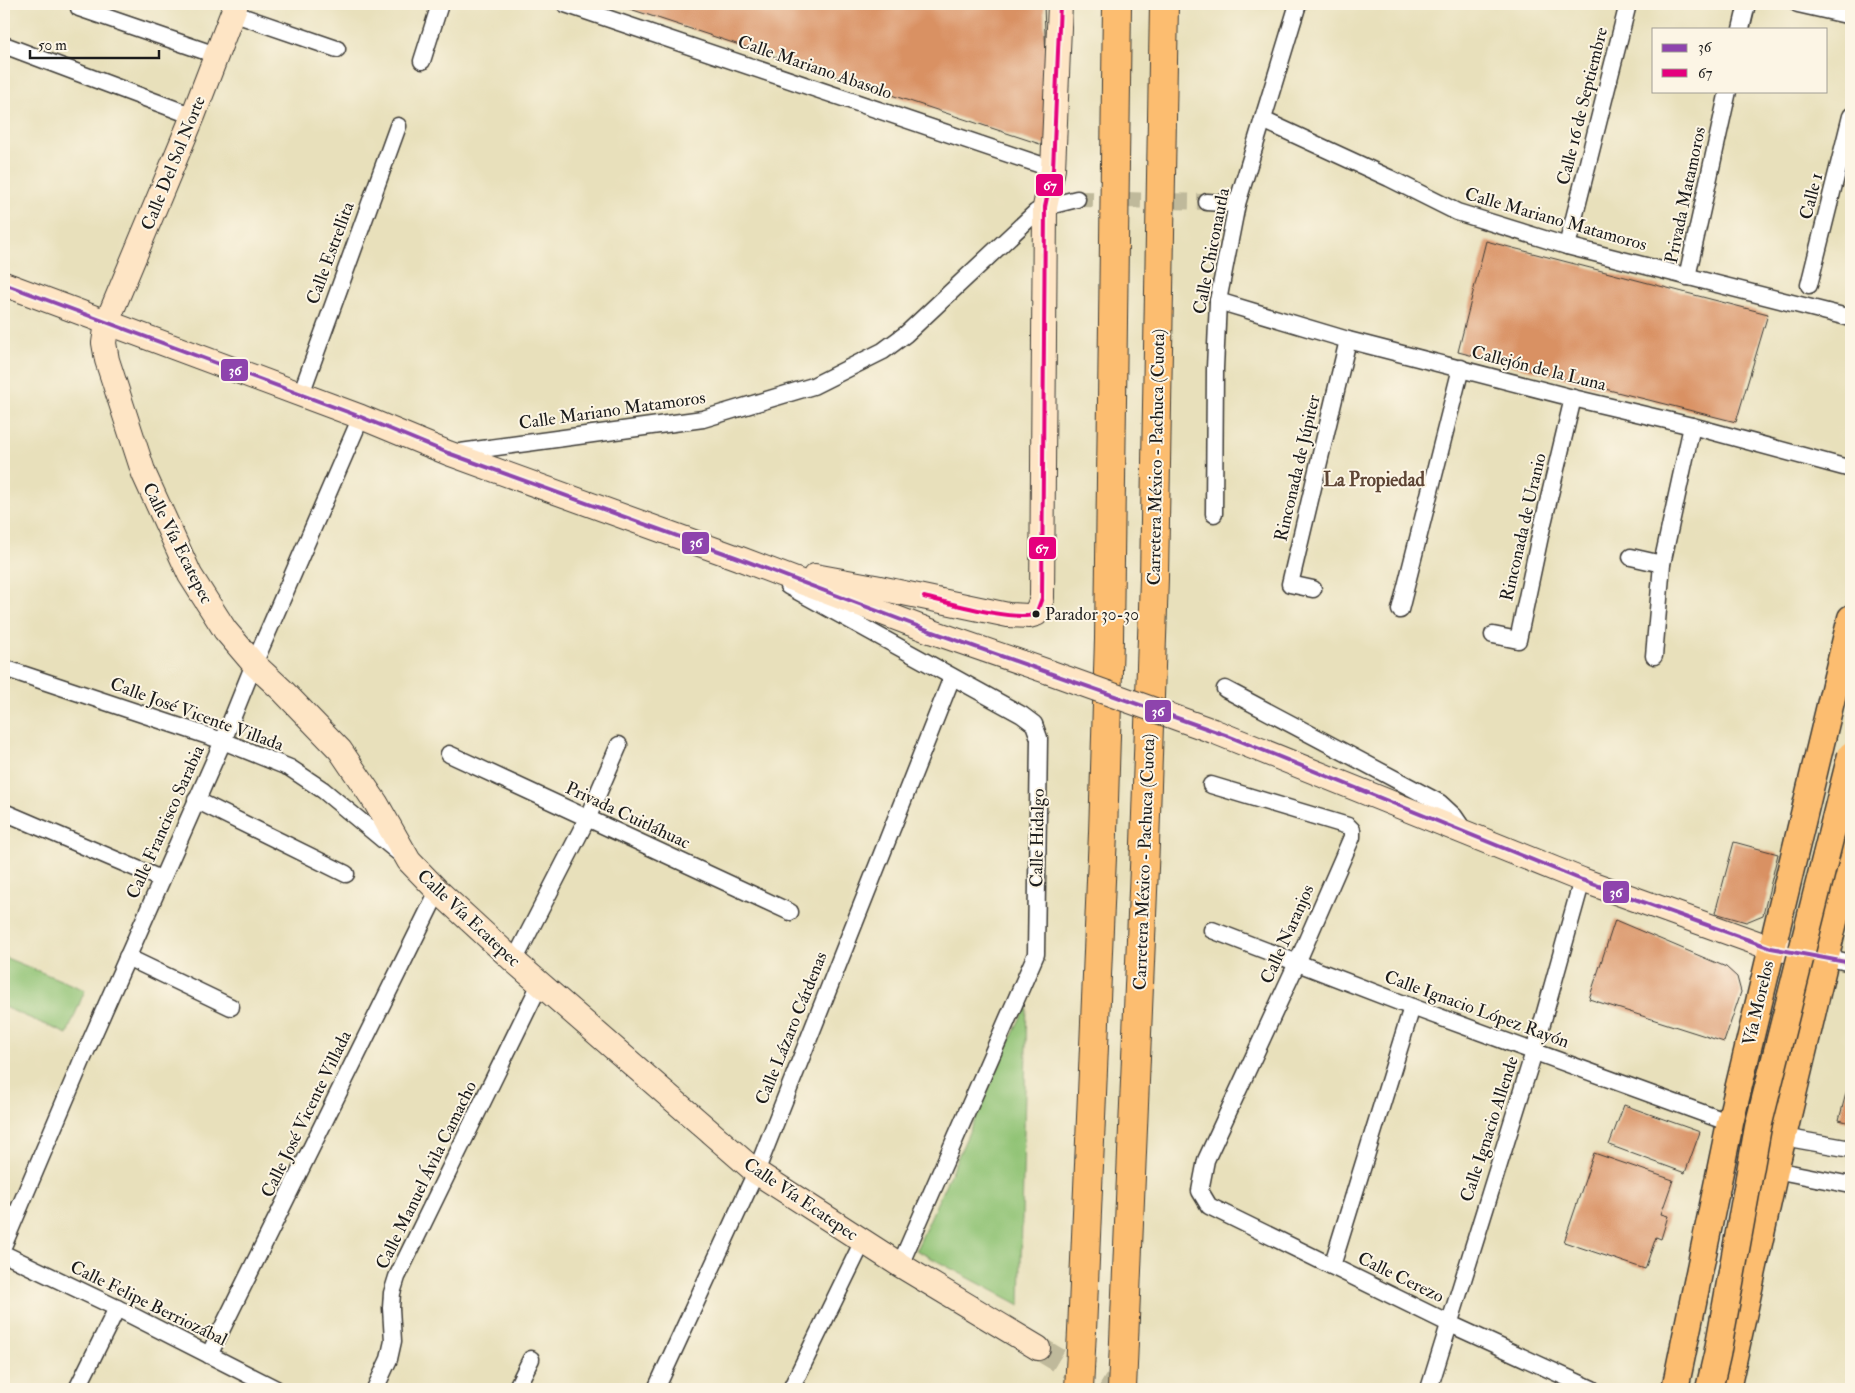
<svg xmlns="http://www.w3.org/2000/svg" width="1855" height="1393" font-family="'IM FELL Double Pica',serif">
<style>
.green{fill:#90c374;stroke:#567048}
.building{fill:#d99164}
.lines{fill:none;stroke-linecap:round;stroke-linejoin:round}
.street-tunnel{stroke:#bfb99b;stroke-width:16;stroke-dasharray:16 8;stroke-linecap:butt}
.secondary-tunnel{stroke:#bfb99b;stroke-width:24;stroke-dasharray:24 12;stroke-linecap:butt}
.street-casing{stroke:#3b3934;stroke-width:19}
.secondary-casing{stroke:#3b3934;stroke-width:26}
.primary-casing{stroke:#3b3934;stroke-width:29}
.highway-casing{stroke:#3b3934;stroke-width:30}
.street{stroke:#fff;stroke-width:16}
.secondary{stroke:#fee5c5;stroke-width:24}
.primary{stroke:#fcbd6f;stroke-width:26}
.highway{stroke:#fcbd6f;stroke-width:28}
.secondary-bridge-casing{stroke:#3b3934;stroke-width:26;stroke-linecap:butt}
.primary-bridge-casing{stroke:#3b3934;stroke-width:29;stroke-linecap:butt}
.highway-bridge-casing{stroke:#3b3934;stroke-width:30;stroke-linecap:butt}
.secondary-bridge{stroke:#fee5c5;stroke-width:24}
.primary-bridge{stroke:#fcbd6f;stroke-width:26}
.highway-bridge{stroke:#fcbd6f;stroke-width:28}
.bus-1-casing{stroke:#fcf5e5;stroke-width:8}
.bus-2-casing{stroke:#fcf5e5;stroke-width:8}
.bus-1{stroke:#8e44ad;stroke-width:4}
.bus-2{stroke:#e5007d;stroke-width:4}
.bus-dot{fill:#1c1c1c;stroke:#fcf5e5;stroke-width:2}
.labels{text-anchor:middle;stroke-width:4;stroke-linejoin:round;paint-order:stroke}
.bus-label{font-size:17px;fill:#1c1c1c;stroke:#fcf5e5;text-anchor:start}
.street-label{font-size:18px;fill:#1c1c1c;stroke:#fcf5e5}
.neighbourhood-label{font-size:19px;font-weight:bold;fill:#5e4535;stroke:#fcf5e5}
.line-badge{stroke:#fcf5e5;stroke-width:2}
.badge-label{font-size:14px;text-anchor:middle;font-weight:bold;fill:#fff}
</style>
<rect width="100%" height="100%" fill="#fcf5e5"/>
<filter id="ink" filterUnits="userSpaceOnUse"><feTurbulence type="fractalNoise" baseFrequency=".02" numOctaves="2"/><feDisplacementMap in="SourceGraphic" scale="10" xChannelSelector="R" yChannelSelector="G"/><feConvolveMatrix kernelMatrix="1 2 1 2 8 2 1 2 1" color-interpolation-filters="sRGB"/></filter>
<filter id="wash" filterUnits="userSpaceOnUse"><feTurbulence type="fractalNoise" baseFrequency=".0096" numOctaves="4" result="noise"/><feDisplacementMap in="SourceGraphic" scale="20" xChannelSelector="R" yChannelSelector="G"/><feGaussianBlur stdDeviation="1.12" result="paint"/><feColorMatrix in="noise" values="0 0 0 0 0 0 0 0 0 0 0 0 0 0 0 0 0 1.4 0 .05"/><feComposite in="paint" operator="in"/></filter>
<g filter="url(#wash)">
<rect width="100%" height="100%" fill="#e8e0bb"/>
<!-- green -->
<g class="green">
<polygon points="4,957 85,990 67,1034 4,1007"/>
<polygon points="1027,1003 1020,1305 916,1250"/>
</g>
<g id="blocks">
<!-- building -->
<g class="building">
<polygon points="615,4 1044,4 1049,147"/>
<polygon points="1486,241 1768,314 1736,422 1458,352"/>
<polygon points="1734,842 1778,854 1763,915 1746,922 1715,913"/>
<polygon points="1615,920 1726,967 1737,977 1741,992 1724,1042 1589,999"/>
<polygon points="1851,1074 1851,1123 1839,1120"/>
<polygon points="1624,1105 1700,1132 1685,1173 1609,1145"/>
<polygon points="1594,1153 1673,1180 1661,1214 1668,1216 1661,1239 1656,1237 1645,1269 1564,1242"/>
</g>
</g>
</g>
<g filter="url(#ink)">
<use href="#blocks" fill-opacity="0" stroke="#3b3934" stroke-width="1"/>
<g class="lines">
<!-- street-tunnel -->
<polyline class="street-tunnel" points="1077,199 1207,202"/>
<!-- secondary-tunnel -->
<polyline class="secondary-tunnel" points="1038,1348 1107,1389"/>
<!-- street casing -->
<g class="street-casing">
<g id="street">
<polyline points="565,4 1053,169"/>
<polyline points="1798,4 1851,16"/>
<polyline points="79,8 216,55"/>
<polyline points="232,13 337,49"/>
<polyline points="1741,29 1747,4"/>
<polyline points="4,45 193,116"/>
<polyline points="422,61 440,4"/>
<polyline points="1263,120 1389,178 1457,212 1567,246 1851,318"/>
<polyline points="1207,202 1237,204"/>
<polyline points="1567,246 1628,4"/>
<polyline points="1687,277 1728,91"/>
<polyline points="1809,285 1851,116"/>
<polyline points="1218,301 1348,340 1573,398 1692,426 1851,469"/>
<polyline points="301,394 398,126"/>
<polyline points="453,453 703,419 813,386 883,351 906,334 1036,212 1045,207 1077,199"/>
<polyline points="1214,514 1215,368 1218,301 1237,204 1298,4"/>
<polyline points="1631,557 1662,564"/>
<polyline points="788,586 1022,715 1034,724 1039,738 1036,954 900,1265"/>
<polyline points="1313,589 1290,584 1348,340"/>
<polyline points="1400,610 1461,368"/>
<polyline points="1493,635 1518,640 1540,536 1573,398"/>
<polyline points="1654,656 1662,564 1692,426"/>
<polyline points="4,668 223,741 290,768 323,790 399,853"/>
<polyline points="1225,689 1440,803 1454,816 1465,832"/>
<polyline points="449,754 790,912"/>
<polyline points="1211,785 1348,826 1352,830 1352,837 1297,963 1206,1160 1200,1191 1209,1206 1448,1323 1592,1389"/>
<polyline points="196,800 346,874"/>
<polyline points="4,812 161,879"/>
<polyline points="1212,930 1412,1007 1730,1123"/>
<polyline points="127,957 231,1007"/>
<polyline points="1826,957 1851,963"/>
<polyline points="514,961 587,819 619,745"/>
<polyline points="1783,1137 1851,1149"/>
<polyline points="1775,1170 1851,1185"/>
<polyline points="4,1244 83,1058 223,741 254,664 361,417"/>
<polyline points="4,1254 117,1308 276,1389"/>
<polyline points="1332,1266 1412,1007"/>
<polyline points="209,1355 438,891"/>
<polyline points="77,1389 117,1308"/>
<polyline points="375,1389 389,1359 393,1341 391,1308 392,1293 397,1277 540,984"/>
<polyline points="516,1389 531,1359"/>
<polyline points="656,1389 756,1172 952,677"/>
<polyline points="791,1389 863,1241"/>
<polyline points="1429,1389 1534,1052 1582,880"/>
</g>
</g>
<!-- secondary casing -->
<g class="secondary-casing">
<g id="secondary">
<polyline points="236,4 193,116 107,322 104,343 107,360 144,474 190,575 225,630 254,664 282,690 340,750 376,803 409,861 438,891 514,961 756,1172 900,1265 1038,1348"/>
<polyline points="4,284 361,417 448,453 738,558 933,632 1049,672"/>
<polyline points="815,576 875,587 1008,615 1029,616 1036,614 1042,598 1045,207 1053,169 1060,4"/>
<polyline points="1213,731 1582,880 1771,948 1820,955"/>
</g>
</g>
<!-- primary casing -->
<g class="primary-casing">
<g id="primary">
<polyline points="1675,1389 1730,1123 1851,618"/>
<polyline points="1727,1389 1775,1170 1851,850"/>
</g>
</g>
<!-- highway casing -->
<g class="highway-casing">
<g id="highway">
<polyline points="1082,1331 1103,833 1109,639 1117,4"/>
<polyline points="1122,1389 1145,844 1154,578 1164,4"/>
</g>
</g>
<!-- street -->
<use href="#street" class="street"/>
<!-- secondary -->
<use href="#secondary" class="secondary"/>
<!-- primary -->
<use href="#primary" class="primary"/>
<!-- highway -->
<use href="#highway" class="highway"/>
<!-- secondary-bridge casing -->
<g class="secondary-bridge-casing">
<polyline id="secondary-bridge" points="1049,672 1213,731"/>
</g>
<!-- primary-bridge casing -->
<g class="primary-bridge-casing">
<polyline id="primary-bridge" points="1709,1389 1717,1355 1758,1127 1851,755"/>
</g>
<!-- highway-bridge casing -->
<g class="highway-bridge-casing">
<polyline id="highway-bridge" points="1079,1389 1082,1331"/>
</g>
<!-- secondary-bridge -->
<use href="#secondary-bridge" class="secondary-bridge"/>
<!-- primary-bridge -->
<use href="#primary-bridge" class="primary-bridge"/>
<!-- highway-bridge -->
<use href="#highway-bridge" class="highway-bridge"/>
<!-- bus-1 casing -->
<g class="bus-1-casing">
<polyline id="bus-1" points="4,284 361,417 448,453 738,558 933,632 1228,736 1582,880 1771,948 1851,963"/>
</g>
<!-- bus-2 casing -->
<g class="bus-2-casing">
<path id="bus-2" d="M924,597c26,6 90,25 112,17l6,-16 3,-391 8,-38 7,-165"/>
</g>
<!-- bus-1 -->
<use href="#bus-1" class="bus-1"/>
<!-- bus-2 -->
<use href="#bus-2" class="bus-2"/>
</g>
</g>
<!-- markers -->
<circle class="bus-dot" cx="1036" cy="614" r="4.5"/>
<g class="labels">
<!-- bus labels -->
<g class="bus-label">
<text x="1045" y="620">Parador 30-30</text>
</g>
<!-- street labels -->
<g class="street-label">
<text transform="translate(815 67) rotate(19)" y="6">Calle Mariano Abasolo</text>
<text transform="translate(1582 106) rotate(-76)" y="6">Calle 16 de Septiembre</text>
<text transform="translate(173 163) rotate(-68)" y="6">Calle Del Sol Norte</text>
<text transform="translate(1685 195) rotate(-78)" y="6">Privada Matamoros</text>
<text transform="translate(1811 196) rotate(-76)" y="6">Calle 1</text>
<text transform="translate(1556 219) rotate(16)" y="6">Calle Mariano Matamoros</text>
<text transform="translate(1211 251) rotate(-79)" y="6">Calle Chiconautla</text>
<text transform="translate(330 253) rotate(-70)" y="6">Calle Estrellita</text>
<text transform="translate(1539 368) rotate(14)" y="6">Callejón de la Luna</text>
<text transform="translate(612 410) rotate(-8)" y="6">Calle Mariano Matamoros</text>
<text transform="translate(1156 457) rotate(-89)" y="6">Carretera México - Pachuca (Cuota)</text>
<text transform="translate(1297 468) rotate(-77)" y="6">Rinconada de Júpiter</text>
<text transform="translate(1523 527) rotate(-77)" y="6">Rinconada de Uranio</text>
<text transform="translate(178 543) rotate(63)" y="6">Calle Vía Ecatepec</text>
<text transform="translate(197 714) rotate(20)" y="6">Calle José Vicente Villada</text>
<text transform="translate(628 815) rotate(25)" y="6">Privada Cuitláhuac</text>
<text transform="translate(165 822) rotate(-66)" y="6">Calle Francisco Sarabia</text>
<text transform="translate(1037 838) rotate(-89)" y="6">Calle Hidalgo</text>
<text transform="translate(1144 862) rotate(-88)" y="6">Carretera México - Pachuca (Cuota)</text>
<text transform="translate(469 918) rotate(43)" y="6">Calle Vía Ecatepec</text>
<text transform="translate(1287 934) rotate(-66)" y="6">Calle Naranjos</text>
<text transform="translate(1758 1003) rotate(-77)" y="6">Vía Morelos</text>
<text transform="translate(1477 1009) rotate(20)" y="6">Calle Ignacio López Rayón</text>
<text transform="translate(791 1028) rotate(-68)" y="6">Calle Lázaro Cárdenas</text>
<text transform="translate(306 1114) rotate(-64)" y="6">Calle José Vicente Villada</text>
<text transform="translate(1489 1129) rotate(-72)" y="6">Calle Ignacio Allende</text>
<text transform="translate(426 1175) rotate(-64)" y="6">Calle Manuel Ávila Camacho</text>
<text transform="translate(801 1199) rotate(34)" y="6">Calle Vía Ecatepec</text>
<text transform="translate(1401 1277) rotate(26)" y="6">Calle Cerezo</text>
<text transform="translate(149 1303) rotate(26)" y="6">Calle Felipe Berriozábal</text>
</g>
<!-- neighbourhood labels -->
<g class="neighbourhood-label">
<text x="1374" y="486">La Propiedad</text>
</g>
</g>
<g class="line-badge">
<rect x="1035" y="173" width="29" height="24" rx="5" fill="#e5007d"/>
<rect x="220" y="358" width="29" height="24" rx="5" fill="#8e44ad"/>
<rect x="681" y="531" width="29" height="24" rx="5" fill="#8e44ad"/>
<rect x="1028" y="536" width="29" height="24" rx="5" fill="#e5007d"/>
<rect x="1144" y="699" width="28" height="24" rx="5" fill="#8e44ad"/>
<rect x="1602" y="880" width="28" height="24" rx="5" fill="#8e44ad"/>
</g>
<g class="badge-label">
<text x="1050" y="190">67</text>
<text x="235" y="375">36</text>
<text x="696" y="547">36</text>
<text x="1042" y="553">67</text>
<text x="1158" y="716">36</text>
<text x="1616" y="897">36</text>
</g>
<!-- margin -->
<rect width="1855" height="1393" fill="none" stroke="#fcf5e5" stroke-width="20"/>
<!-- legend -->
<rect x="1652" y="28" width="175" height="65" fill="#fcf5e5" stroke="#a29e95"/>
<rect x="1662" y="44" width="25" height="8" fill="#8e44ad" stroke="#a29e95"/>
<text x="1698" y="52" font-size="15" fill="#1c1c1c">36</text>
<rect x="1662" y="69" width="25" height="8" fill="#e5007d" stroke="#a29e95"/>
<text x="1698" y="78" font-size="15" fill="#1c1c1c">67</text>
<!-- scale -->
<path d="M30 50v8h129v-8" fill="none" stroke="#1c1c1c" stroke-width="2.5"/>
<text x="38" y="50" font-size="15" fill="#1c1c1c" stroke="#fcf5e5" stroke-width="4" paint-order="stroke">50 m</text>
</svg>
